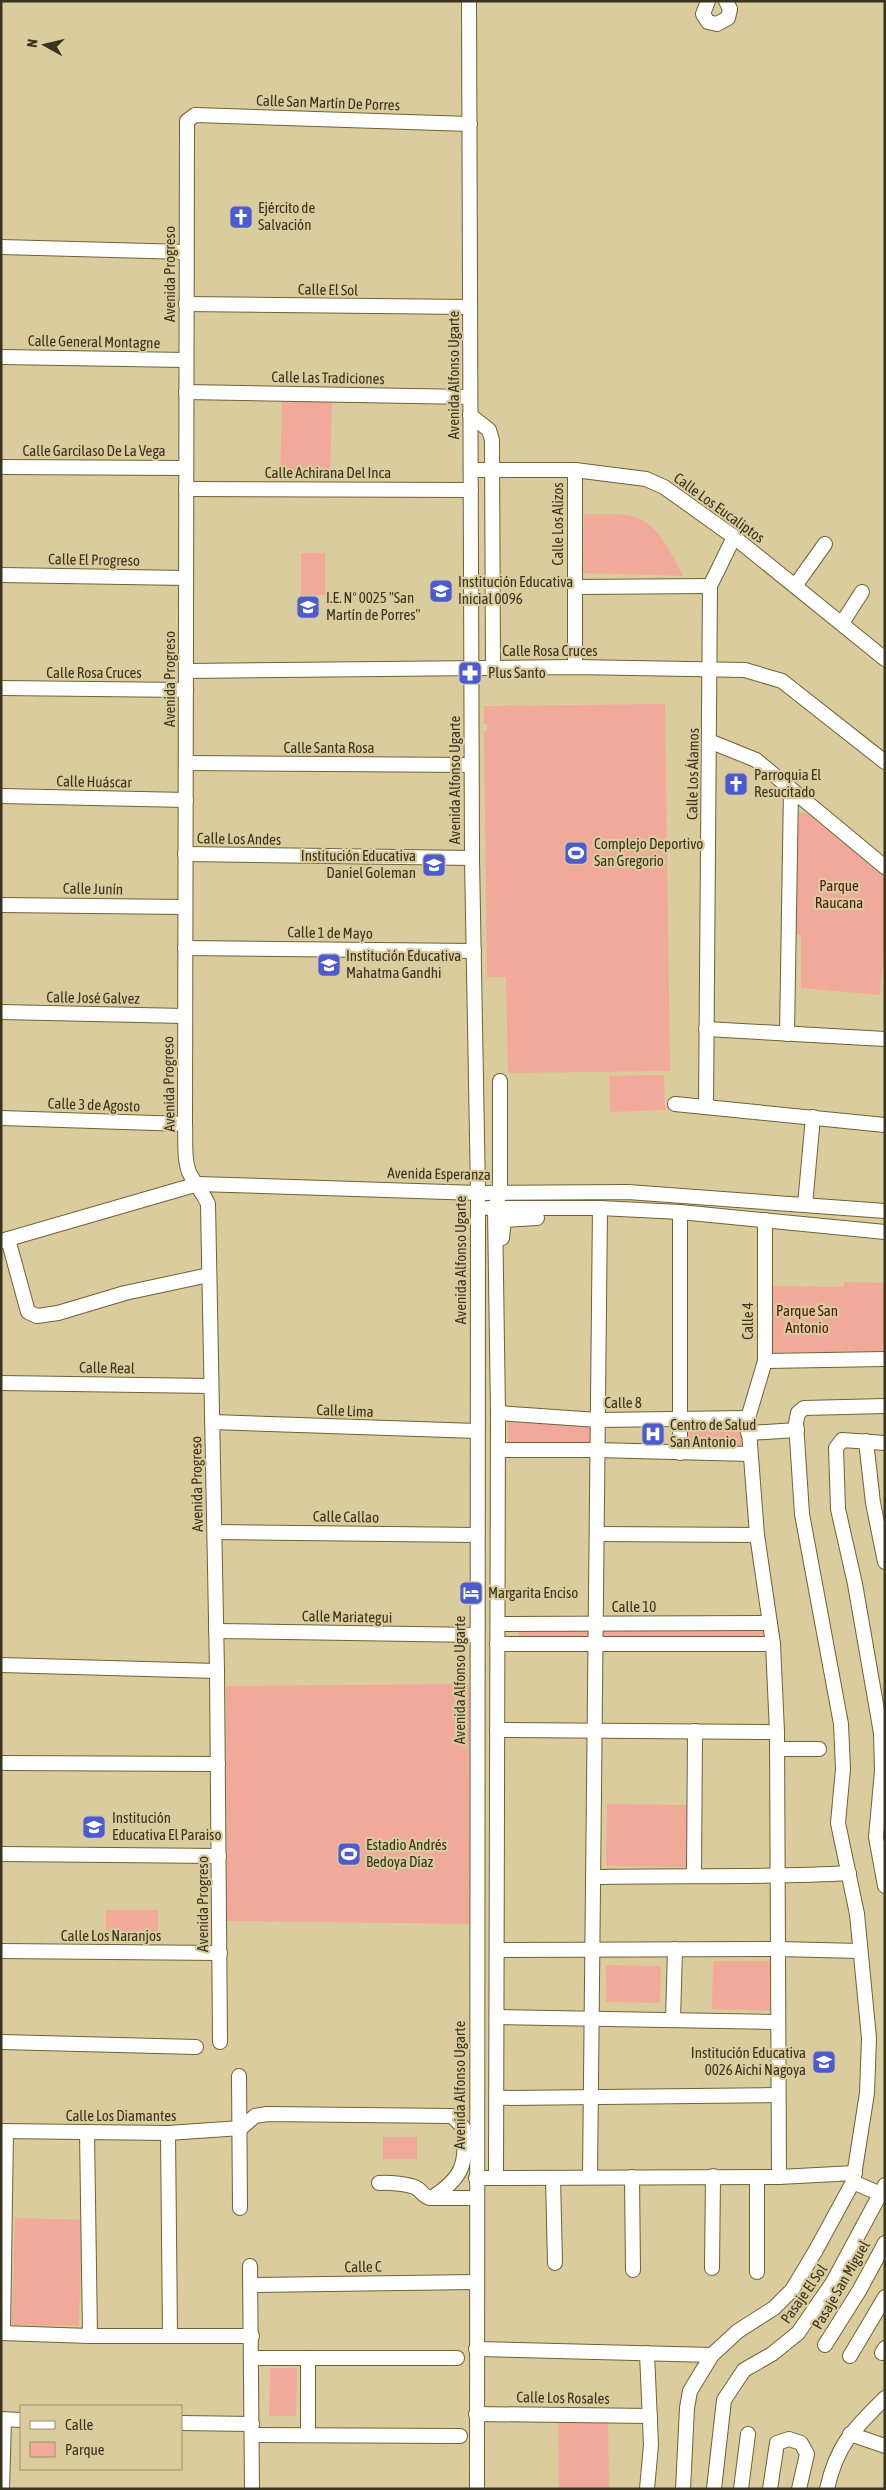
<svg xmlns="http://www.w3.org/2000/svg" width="886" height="2490" font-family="'Asap Condensed',sans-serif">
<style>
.green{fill:#f1aa9a}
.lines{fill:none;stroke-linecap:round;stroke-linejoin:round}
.minor-casing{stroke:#6f6235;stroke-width:16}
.minor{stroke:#fff;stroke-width:14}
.labels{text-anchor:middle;stroke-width:4.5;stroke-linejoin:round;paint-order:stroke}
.street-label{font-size:15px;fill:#393320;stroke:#dacc9c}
.poi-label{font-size:15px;fill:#393320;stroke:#dacc9c;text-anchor:start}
.park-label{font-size:15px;fill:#4c190e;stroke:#dacc9c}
</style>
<rect width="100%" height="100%" fill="#dacc9c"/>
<!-- green -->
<g class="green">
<polygon points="282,401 332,402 330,480 280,479"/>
<path d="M584,514c15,1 32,-1 47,2 27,5 40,38 52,60l-100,-3z"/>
<rect x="301" y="553" width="24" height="42"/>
<polygon points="665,704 670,1071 508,1073 506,977 487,977 484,731 487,731 487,724 484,724 484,706"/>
<polygon points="798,813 807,813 885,877 885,941 880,995 801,988 801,935 797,935 794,816"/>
<polygon points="664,1075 665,1110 610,1112 609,1076"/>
<polygon points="844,1282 885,1283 885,1351 770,1353 771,1286 844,1287"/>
<polygon points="593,1421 593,1444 508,1444 508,1422"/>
<polygon points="684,1423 742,1424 742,1449 684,1448"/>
<polygon points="519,1628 589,1629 589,1639 519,1638"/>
<polygon points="601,1629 766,1629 766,1638 601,1639"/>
<polygon points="469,1684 470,1924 227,1921 226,1686"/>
<polygon points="607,1804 688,1805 687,1867 606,1866"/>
<rect x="106" y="1910" width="52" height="29"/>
<polygon points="713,1961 770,1961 770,2011 712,2009"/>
<polygon points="606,1965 661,1966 660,2003 606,2002"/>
<rect x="383" y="2137" width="34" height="22"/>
<polygon points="15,2218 82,2220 79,2326 12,2325"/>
<polygon points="270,2368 297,2368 296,2416 269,2416"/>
<polygon points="558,2422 608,2422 609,2489 559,2489"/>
</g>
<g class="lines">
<!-- minor casing -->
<g class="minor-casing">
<g id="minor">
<polyline points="469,1 472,858 478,1193 477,2489"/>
<polyline points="708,1 703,14 708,22 717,24 728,18 730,9 726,1"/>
<polyline points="1,247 186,252"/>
<polyline points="186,304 470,307"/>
<polyline points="1,357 186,360"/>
<polyline points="186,392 470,397"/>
<polyline points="470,415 489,430 492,440 493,667"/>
<polyline points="1,467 186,468"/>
<polyline points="471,470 575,470 646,479 664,487 734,537 885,659"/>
<polyline points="575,470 575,667"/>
<polyline points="186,489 471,490"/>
<polyline points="1,575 186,578"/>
<polyline points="795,586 825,544"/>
<polyline points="575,587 710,586"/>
<polyline points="842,623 862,592"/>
<polyline points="186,671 575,667 745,670 782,681 885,762"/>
<polyline points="1,688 186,690"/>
<polyline points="709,741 756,760 885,867"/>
<polyline points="186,763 471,765"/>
<polyline points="1,796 186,800"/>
<polyline points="185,854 472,858"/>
<polyline points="1,905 185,907"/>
<polyline points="185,948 474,951"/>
<polyline points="1,1012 185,1016"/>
<polyline points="706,1029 885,1039"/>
<polyline points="787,1034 791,790"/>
<polyline points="675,1104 885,1125"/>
<polyline points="706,1107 710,586 734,537"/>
<polyline points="1,1118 185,1124"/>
<polyline points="805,1205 813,1117"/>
<polyline points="488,1208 600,1208 680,1212 885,1232"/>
<polyline points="765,1220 765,1361 748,1418 757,1535 773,1644 777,1732 779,2177"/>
<polyline points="502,1238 504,1220 537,1218"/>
<polyline points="8,1239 28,1312 37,1316 58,1313 125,1293 209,1275"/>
<polyline points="1,1241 198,1184 478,1193 628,1192 885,1211"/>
<polyline points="765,1361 885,1359"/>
<polyline points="1,1383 211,1386"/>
<polyline points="498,1413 598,1420 748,1418"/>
<polyline points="212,1422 477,1431"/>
<polyline points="748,1433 797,1430"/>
<polyline points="866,1441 873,1503 885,1562"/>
<polyline points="885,1443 842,1440 836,1448 838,1509 855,1584 881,1733 882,1771 876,1837 885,1886"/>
<polyline points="498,1450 597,1450 749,1454"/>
<polyline points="680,1453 680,1212"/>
<polyline points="215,1532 477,1535"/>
<polyline points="597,1534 757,1535"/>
<polyline points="498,1624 770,1623"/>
<polyline points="216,1631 477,1635"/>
<polyline points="497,1644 773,1644"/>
<polyline points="1,1665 217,1671"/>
<polyline points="497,1730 777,1732"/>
<polyline points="777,1749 819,1749"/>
<polyline points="1,1763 218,1764"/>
<polyline points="1,1854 219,1856"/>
<polyline points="694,1875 695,1731"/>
<path d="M593,1877c85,-2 171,1 256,-4"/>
<polyline points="497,1950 778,1949 860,1951"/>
<polyline points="1,1951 220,1953"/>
<polyline points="497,2017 778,2022"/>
<polyline points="673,2020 675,1949"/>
<polyline points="1,2042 196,2047"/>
<path d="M220,2042l-3,-371 -9,-467c-5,-11 -11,-18 -17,-28 -8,-13 -5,-37 -6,-52l2,-1003 8,-6 275,9"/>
<polyline points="239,2076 240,2208"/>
<polyline points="497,2098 778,2095"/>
<path d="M241,2128l14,-12 12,-2 185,2 11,11c5,37 -1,52 -32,71"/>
<polyline points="1,2131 168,2133 241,2128"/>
<polyline points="87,2132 90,2336"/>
<polyline points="168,2133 170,2336"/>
<polyline points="590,2177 600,1208"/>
<polyline points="632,2177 633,2270"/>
<polyline points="476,2178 779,2177 855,2173"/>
<polyline points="496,2178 498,1413 495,1209 500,1192 500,1081"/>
<polyline points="553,2178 555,2263"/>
<polyline points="853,2182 885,2196"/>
<path d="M379,2183c8,-1 33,1 39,6 5,4 6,8 13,9h45"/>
<polyline points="250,2266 252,2489"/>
<polyline points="712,2268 713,2176"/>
<polyline points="757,2272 757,2177"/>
<polyline points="251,2285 476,2282"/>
<polyline points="1,2333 90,2336 252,2336"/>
<polyline points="3,2333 6,2131"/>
<polyline points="825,2345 859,2291 885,2243"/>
<polyline points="476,2349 712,2355"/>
<polyline points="647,2353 651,2445 647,2489"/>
<polyline points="882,2353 885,2348"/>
<polyline points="850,2356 885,2297"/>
<polyline points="253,2358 457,2358"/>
<polyline points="476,2414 650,2416"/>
<polyline points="1,2419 21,2420"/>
<polyline points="181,2423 252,2424"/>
<polyline points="308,2434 308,2358"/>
<polyline points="850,2434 885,2446"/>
<polyline points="252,2435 460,2436"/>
<polyline points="2,2489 4,2420"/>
<polyline points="683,2489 687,2408 690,2391 712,2355 738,2331 774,2308 792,2290 816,2250 853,2182 867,2093 869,2038 857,1914 838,1823 843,1769 841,1724 802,1514 796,1423 798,1413 804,1408 885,1406"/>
<polyline points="714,2489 724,2400 744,2370 772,2354 798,2333 833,2282 885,2185"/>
<polyline points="741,2489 748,2434"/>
<polyline points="770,2489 777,2443 789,2439 801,2443 807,2454 799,2489"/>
<path d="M827,2489c10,-45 27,-60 58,-91"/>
</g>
</g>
<!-- minor -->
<use href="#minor" class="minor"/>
</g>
<!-- icons -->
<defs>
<g id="church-square" transform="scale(1.25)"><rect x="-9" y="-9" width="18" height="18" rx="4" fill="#4d5bd0" stroke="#dacc9c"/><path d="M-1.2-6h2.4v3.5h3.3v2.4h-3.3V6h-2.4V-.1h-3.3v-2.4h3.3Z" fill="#fff"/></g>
<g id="school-square" transform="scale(1.25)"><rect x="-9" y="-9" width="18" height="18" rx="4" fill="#4d5bd0" stroke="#dacc9c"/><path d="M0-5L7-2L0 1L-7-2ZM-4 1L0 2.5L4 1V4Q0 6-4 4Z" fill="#fff"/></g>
<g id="pharmacy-square" transform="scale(1.25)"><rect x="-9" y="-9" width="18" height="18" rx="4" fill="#4d5bd0" stroke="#dacc9c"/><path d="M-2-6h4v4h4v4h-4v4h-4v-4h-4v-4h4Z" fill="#fff"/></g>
<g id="stadium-square" transform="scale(1.25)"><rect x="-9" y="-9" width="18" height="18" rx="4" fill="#4d5bd0" stroke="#dacc9c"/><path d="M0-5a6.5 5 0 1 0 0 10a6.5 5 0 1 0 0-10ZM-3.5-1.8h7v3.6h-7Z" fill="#fff"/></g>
<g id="hospital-square" transform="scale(1.25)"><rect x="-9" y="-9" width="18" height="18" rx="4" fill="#4d5bd0" stroke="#dacc9c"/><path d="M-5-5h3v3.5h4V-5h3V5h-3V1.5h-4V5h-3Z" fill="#fff"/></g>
<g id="hotel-square" transform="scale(1.25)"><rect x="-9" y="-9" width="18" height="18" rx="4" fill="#4d5bd0" stroke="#dacc9c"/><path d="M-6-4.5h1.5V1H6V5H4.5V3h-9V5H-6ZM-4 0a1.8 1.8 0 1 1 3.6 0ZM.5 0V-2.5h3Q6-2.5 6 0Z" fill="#fff"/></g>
</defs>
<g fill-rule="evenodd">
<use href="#church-square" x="241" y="217"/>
<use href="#school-square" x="441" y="591"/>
<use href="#school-square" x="308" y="607"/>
<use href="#pharmacy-square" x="470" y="673"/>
<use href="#church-square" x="736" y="784"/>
<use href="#stadium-square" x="576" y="853"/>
<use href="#school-square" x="434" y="865"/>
<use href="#school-square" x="329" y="965"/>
<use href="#hospital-square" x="653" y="1434"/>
<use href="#hotel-square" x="471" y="1593"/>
<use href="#school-square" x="94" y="1827"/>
<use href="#stadium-square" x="349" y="1854"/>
<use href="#school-square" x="824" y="2062"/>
</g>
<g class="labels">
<!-- street labels -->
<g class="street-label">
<text transform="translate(328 103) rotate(2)" y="5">Calle San Martín De Porres</text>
<text transform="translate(170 274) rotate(-90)" y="5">Avenida Progreso</text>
<text transform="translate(328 290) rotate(1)" y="5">Calle El Sol</text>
<text transform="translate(94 342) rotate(1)" y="5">Calle General Montagne</text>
<text transform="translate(454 375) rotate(-90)" y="5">Avenida Alfonso Ugarte</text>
<text transform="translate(328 378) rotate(1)" y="5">Calle Las Tradiciones</text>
<text x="94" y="456">Calle Garcilaso De La Vega</text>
<text x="328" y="478">Calle Achirana Del Inca</text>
<text transform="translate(719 508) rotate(36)" y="5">Calle Los Eucaliptos</text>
<text transform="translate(558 524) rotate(-90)" y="5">Calle Los Alizos</text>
<text transform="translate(94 560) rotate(1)" y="5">Calle El Progreso</text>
<text x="550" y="656">Calle Rosa Cruces</text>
<text x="94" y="678">Calle Rosa Cruces</text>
<text transform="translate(170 679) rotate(-90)" y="5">Avenida Progreso</text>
<text x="329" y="753">Calle Santa Rosa</text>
<text transform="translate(693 774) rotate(-89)" y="5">Calle Los Álamos</text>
<text transform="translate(455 780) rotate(-90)" y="5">Avenida Alfonso Ugarte</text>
<text transform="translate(94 782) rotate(1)" y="5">Calle Huáscar</text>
<text transform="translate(239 839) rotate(1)" y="5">Calle Los Andes</text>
<text transform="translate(93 889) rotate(1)" y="5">Calle Junín</text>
<text transform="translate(330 933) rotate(1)" y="5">Calle 1 de Mayo</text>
<text transform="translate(93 998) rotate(1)" y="5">Calle José Galvez</text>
<text transform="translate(169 1084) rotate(-91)" y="5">Avenida Progreso</text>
<text transform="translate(94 1105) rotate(2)" y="5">Calle 3 de Agosto</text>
<text transform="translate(439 1174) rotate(1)" y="5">Avenida Esperanza</text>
<text transform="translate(461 1260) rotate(-90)" y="5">Avenida Alfonso Ugarte</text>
<text transform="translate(748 1321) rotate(-90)" y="5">Calle 4</text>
<text transform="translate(107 1368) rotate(1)" y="5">Calle Real</text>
<text x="623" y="1408">Calle 8</text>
<text transform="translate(345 1411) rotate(2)" y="5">Calle Lima</text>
<text transform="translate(197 1484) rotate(-91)" y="5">Avenida Progreso</text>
<text transform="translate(346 1517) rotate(1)" y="5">Calle Callao</text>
<text x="634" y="1612">Calle 10</text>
<text transform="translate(347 1617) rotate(1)" y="5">Calle Mariategui</text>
<text transform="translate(460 1680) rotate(-90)" y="5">Avenida Alfonso Ugarte</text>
<text transform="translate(203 1904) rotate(-90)" y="5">Avenida Progreso</text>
<text x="111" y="1941">Calle Los Naranjos</text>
<text transform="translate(460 2085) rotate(-90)" y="5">Avenida Alfonso Ugarte</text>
<text x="121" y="2121">Calle Los Diamantes</text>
<text transform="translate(363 2267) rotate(-1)" y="5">Calle C</text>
<text transform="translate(841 2285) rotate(-60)" y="5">Pasaje San Miguel</text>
<text transform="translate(804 2294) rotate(-55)" y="5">Pasaje El Sol</text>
<text transform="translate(563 2398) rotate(1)" y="5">Calle Los Rosales</text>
</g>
<!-- poi labels -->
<g class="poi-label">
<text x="258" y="213">Ejército de<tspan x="258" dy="17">Salvación</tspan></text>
<text x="458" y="587">Institución Educativa<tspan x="458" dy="17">Inicial 0096</tspan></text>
<text x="326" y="603">I.E. N° 0025 "San<tspan x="326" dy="17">Martín de Porres"</tspan></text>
<text x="488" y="678">Plus Santo</text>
<text x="754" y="780">Parroquia El<tspan x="754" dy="17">Resucitado</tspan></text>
<text x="594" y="849">Complejo Deportivo<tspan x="594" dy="17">San Gregorio</tspan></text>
<text x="416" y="861" text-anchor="end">Institución Educativa<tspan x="416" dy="17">Daniel Goleman</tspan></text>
<text x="346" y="961">Institución Educativa<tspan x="346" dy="17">Mahatma Gandhi</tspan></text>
<text x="670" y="1430">Centro de Salud<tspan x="670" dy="17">San Antonio</tspan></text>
<text x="488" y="1598">Margarita Enciso</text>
<text x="112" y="1823">Institución<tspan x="112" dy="17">Educativa El Paraiso</tspan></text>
<text x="366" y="1850">Estadio Andrés<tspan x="366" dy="17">Bedoya Díaz</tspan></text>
<text x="806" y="2058" text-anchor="end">Institución Educativa<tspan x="806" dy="17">0026 Aichi Nagoya</tspan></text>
</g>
<!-- park labels -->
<g class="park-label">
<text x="839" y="891">Parque<tspan x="839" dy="17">Raucana</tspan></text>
<text x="807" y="1316">Parque San<tspan x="807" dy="17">Antonio</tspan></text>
</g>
</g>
<!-- border -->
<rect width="886" height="2490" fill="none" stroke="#393320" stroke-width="5"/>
<!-- legend -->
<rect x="20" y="2405" width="162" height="65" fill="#dacc9c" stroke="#9a8f6a"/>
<rect x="30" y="2421" width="25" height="8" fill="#ffffff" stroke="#9a8f6a"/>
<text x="65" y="2430" font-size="15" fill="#393320">Calle</text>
<rect x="30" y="2442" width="25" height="15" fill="#f1aa9a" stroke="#9a8f6a"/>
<text x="65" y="2455" font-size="15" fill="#393320">Parque</text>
<!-- north arrow -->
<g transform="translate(45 45) rotate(278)" stroke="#dacc9c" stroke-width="4" paint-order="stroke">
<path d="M0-4L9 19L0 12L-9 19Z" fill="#393320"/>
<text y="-8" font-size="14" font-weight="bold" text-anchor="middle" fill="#393320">N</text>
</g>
</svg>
